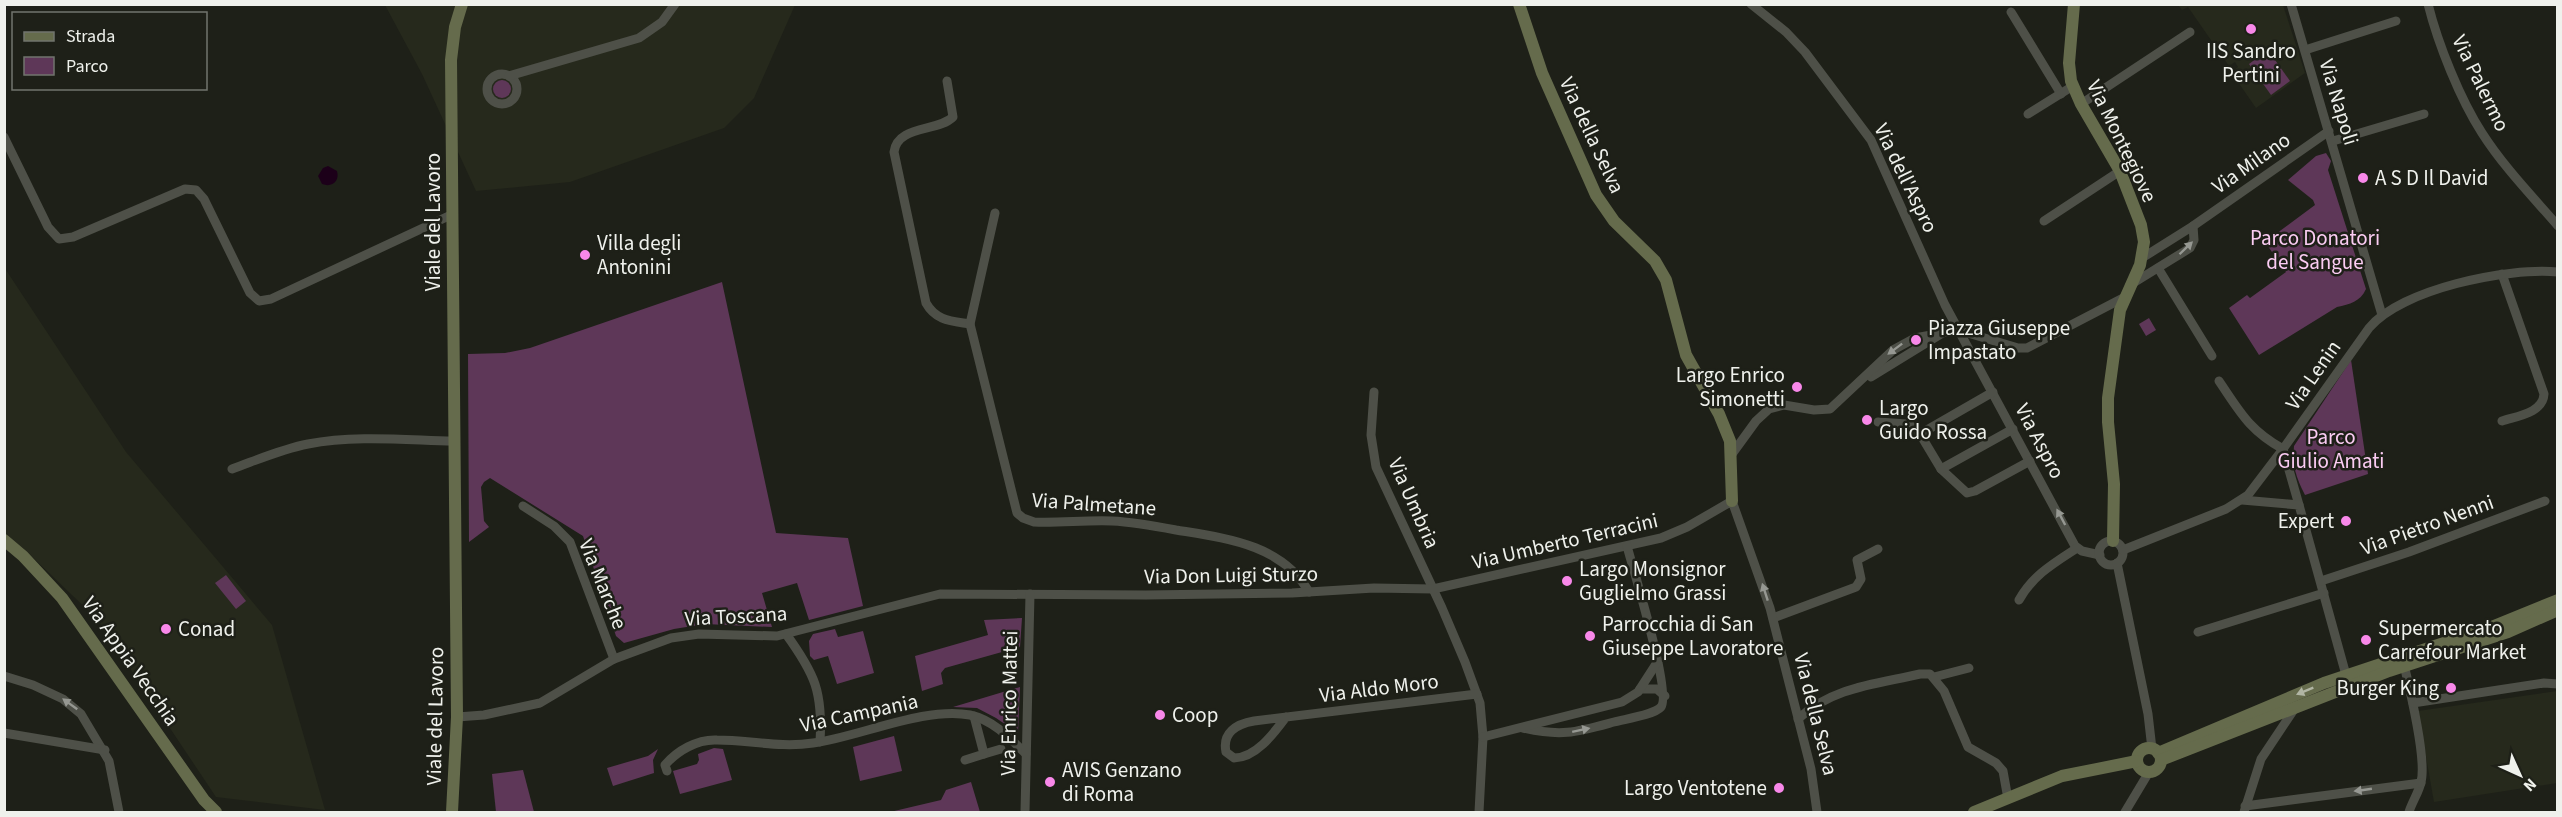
<svg xmlns="http://www.w3.org/2000/svg" width="2562" height="817" font-family="'Source Sans 3',sans-serif">
<style>
.built{fill:#26291c}
.green{fill:#5e3758}
.water{fill:#1c0019}
.lines{fill:none;stroke-linecap:round;stroke-linejoin:round}
.street{stroke:#4e5048;stroke-width:9}
.secondary{stroke:#656b4c;stroke-width:12}
.oneway{fill:#969892}
.oneway2{fill:#b1b5a4}
.poi-dot{fill:#f888e9;stroke:#1e2018;stroke-width:2}
.labels{text-anchor:middle;stroke-width:5;stroke-linejoin:round;paint-order:stroke}
.poi-label{font-size:21px;fill:#eff1ec;stroke:#1e2018;text-anchor:start}
.street-label{font-size:21px;fill:#eff1ec;stroke:#1e2018}
.park-label{font-size:21px;fill:#fbccf3;stroke:#1e2018}
</style>
<rect width="100%" height="100%" fill="#1e2018"/>
<!-- built -->
<g class="built">
<polygon points="385,5 795,5 754,98 724,128 570,182 476,191 422,74"/>
<polygon points="2178,5 2283,5 2305,73 2256,108 2231,72 2238,67 2235,62 2229,66 2188,7 2182,10"/>
<polygon points="4,267 126,452 272,625 325,810 216,797 97,619 23,548 5,536"/>
<polygon points="2557,691 2557,783 2434,802 2418,711"/>
</g>
<!-- green -->
<g class="green">
<polygon points="2268,50 2290,81 2271,95 2249,64"/>
<circle cx="502" cy="89" r="9"/>
<path d="M2326,153l5,8 -3,9 38,119c-6,13 -16,15 -29,18l-78,48 -30,-47 18,-13 3,3 36,-26 -21,-30 50,-37 -2,-5 -25,-20 28,-24z"/>
<polygon points="722,282 776,533 848,538 863,606 809,620 797,583 762,593 772,627 705,624 674,629 624,643 616,636 583,536 490,478 484,482 481,487 484,521 489,527 469,542 468,354 505,353 530,348"/>
<polygon points="2149,318 2156,330 2146,336 2139,324"/>
<path d="M2351,360l17,114 -63,21c-9,-17 -13,-30 -11,-49z"/>
<polygon points="226,575 246,601 236,609 215,583"/>
<polygon points="1022,618 1020,647 945,668 941,673 943,684 922,691 915,656 988,635 984,620"/>
<polygon points="835,629 838,637 863,631 874,673 837,684 828,656 814,660 810,656 809,641 813,634"/>
<polygon points="1020,687 1018,733 996,718 977,708 953,707"/>
<polygon points="894,736 902,771 860,781 853,747"/>
<polygon points="714,748 723,749 732,780 680,794 673,771 697,764 699,760 698,754"/>
<polygon points="658,749 653,760 654,773 613,786 607,768 648,756"/>
<polygon points="523,770 534,812 496,812 492,774"/>
<polygon points="971,782 980,812 890,812 941,800 946,790"/>
</g>
<!-- water -->
<path class="water" d="M328,166l9,5c3,10 -5,17 -15,13l-4,-8 5,-8z"/>
<g class="lines">
<!-- street -->
<g class="street">
<polyline points="1751,4 1786,32 1805,52 1871,140 1945,305 2075,546 2082,551 2100,555"/>
<polyline points="2291,4 2382,315"/>
<path d="M2428,4c10,40 32,95 54,129 21,33 50,63 76,93"/>
<polyline points="2011,12 2061,94"/>
<polyline points="2305,50 2396,21"/>
<circle cx="502" cy="89" r="15"/>
<polyline points="509,76 639,38 662,22 675,4"/>
<path d="M947,81l6,36c-15,15 -56,8 -59,35l32,151c10,18 26,18 44,21l47,189 6,5 11,4c26,1 52,-2 78,-1 22,1 43,5 64,9 49,8 106,14 133,62"/>
<polyline points="2081,104 2190,32"/>
<polyline points="2028,114 2073,86"/>
<polyline points="4,137 48,227 59,239 73,237 185,189 196,190 204,199 250,293 259,301 271,299 453,214"/>
<polyline points="2333,141 2424,114"/>
<polyline points="2044,221 2120,171"/>
<polyline points="2142,258 2193,226 2329,131"/>
<polyline points="2158,268 2212,356"/>
<polyline points="2130,285 2190,248 2194,240 2193,226"/>
<polyline points="970,324 995,213"/>
<polyline points="1871,377 1941,334"/>
<path d="M2219,381c21,31 30,49 64,68l16,56"/>
<polyline points="1374,392 1371,435 1376,467 1442,608 1465,662 1480,703 1483,737 1479,812"/>
<path d="M2502,421c15,-5 41,-8 42,-27l-42,-120"/>
<polyline points="1878,422 1907,424 1915,428 1920,434 1941,469 1967,493 1975,491 2030,461"/>
<polyline points="1920,434 1993,392"/>
<polyline points="1732,454 1756,421 1769,409 1784,405 1814,410 1830,409 1893,350 1915,338 1958,330 2018,348 2027,348 2125,297"/>
<path d="M232,469c25,-9 50,-20 76,-25 47,-9 97,-4 145,-3"/>
<polyline points="1941,469 2013,429"/>
<polyline points="2242,500 2299,505 2346,675"/>
<polyline points="523,506 554,526 570,542 614,659"/>
<circle cx="2111" cy="553" r="12"/>
<path d="M2123,550l103,-41 22,-14 35,-46 86,-121c32,-39 139,-61 189,-56"/>
<polyline points="2117,563 2148,714 2152,749"/>
<polyline points="2321,581 2409,552 2545,501"/>
<path d="M2019,600c14,-25 35,-37 58,-52"/>
<polyline points="1773,618 1856,587 1861,579 1857,560 1878,549"/>
<polyline points="2198,632 2324,593"/>
<path d="M786,634c29,40 37,58 34,108"/>
<path d="M2404,665c6,25 23,94 17,117 -2,10 -9,20 -12,30"/>
<polyline points="4,676 33,685 63,699 81,714 109,761 119,812"/>
<polyline points="1934,677 1969,668"/>
<polyline points="1640,689 1657,689 1665,696"/>
<polyline points="2413,703 2544,683 2558,684"/>
<polyline points="457,717 484,715 540,703 614,659 671,638 699,634 777,636 940,594 1146,595 1292,593 1374,588 1433,589 1661,538 1687,527 1732,501 1770,608 1811,769 1817,812"/>
<path d="M1286,717c-12,16 -30,41 -52,41l-8,-6c-4,-19 10,-28 28,-31l223,-27"/>
<path d="M1798,719c34,-32 79,-35 122,-45h10l14,17 24,56 28,16 7,8 5,28"/>
<path d="M1523,728c39,9 54,4 91,-6 11,-3 40,-7 47,-15 11,-13 -28,-138 -34,-161"/>
<polyline points="4,733 105,750"/>
<polyline points="1483,737 1622,702 1638,692 1658,661"/>
<polyline points="984,754 1001,749"/>
<polyline points="965,760 984,754 974,716"/>
<path d="M667,771l-2,-6c12,-14 32,-26 52,-25 32,0 63,8 96,3 46,-6 112,-37 157,-28 23,5 40,23 56,39"/>
<polyline points="2245,806 2421,783"/>
<polyline points="1025,812 1030,594"/>
<polyline points="2125,812 2149,772"/>
<polyline points="2244,812 2261,759 2295,708"/>
</g>
<!-- secondary -->
<g class="secondary">
<polyline points="1519,4 1542,73 1596,195 1614,221 1655,261 1666,280 1686,355 1719,414 1730,441 1732,501"/>
<polyline points="2074,4 2069,63 2071,81 2081,104 2120,171 2141,225 2144,242 2140,265 2120,310 2108,398 2108,422 2114,484 2113,541"/>
<polyline points="4,540 23,556 62,598 204,800 216,812"/>
<circle cx="2149" cy="760" r="12"/>
<polyline points="2158,753 2324,683 2489,628 2558,600"/>
<polyline points="2161,760 2389,671 2508,632 2558,610"/>
<polyline points="452,812 457,717 451,60 455,27 462,4"/>
<polyline points="1974,812 2062,776 2137,761"/>
</g>
</g>
<!-- one-way arrows -->
<defs><path id="oneway-solid" d="M-6-.8H1V-3.2L6.5 0L1 3.2V.8H-6Z" transform="scale(1.5)"/></defs>
<g class="oneway">
<use href="#oneway-solid" transform="translate(2186 248) rotate(-44)"/>
<use href="#oneway-solid" transform="translate(1895 349) rotate(143)"/>
<use href="#oneway-solid" transform="translate(2061 517) rotate(-118)"/>
<use href="#oneway-solid" transform="translate(1765 592) rotate(-108)"/>
<use href="#oneway-solid" transform="translate(70 704) rotate(-144)"/>
<use href="#oneway-solid" transform="translate(1581 730) rotate(-12)"/>
<use href="#oneway-solid" transform="translate(2363 790) rotate(172)"/>
</g>
<use class="oneway2" href="#oneway-solid" transform="translate(2305 691) rotate(158)"/>
<!-- markers -->
<g class="poi-dot">
<circle cx="2251" cy="29" r="6"/>
<circle cx="2363" cy="178" r="6"/>
<circle cx="585" cy="255" r="6"/>
<circle cx="1916" cy="340" r="6"/>
<circle cx="1797" cy="387" r="6"/>
<circle cx="1867" cy="420" r="6"/>
<circle cx="2346" cy="521" r="6"/>
<circle cx="1567" cy="581" r="6"/>
<circle cx="166" cy="629" r="6"/>
<circle cx="1590" cy="636" r="6"/>
<circle cx="2366" cy="640" r="6"/>
<circle cx="2451" cy="688" r="6"/>
<circle cx="1160" cy="715" r="6"/>
<circle cx="1050" cy="782" r="6"/>
<circle cx="1779" cy="788" r="6"/>
</g>
<g class="labels">
<!-- poi labels -->
<g class="poi-label">
<text x="2251" y="58" text-anchor="middle">IIS Sandro<tspan x="2251" dy="24">Pertini</tspan></text>
<text x="2375" y="185">A S D Il David</text>
<text x="597" y="250">Villa degli<tspan x="597" dy="24">Antonini</tspan></text>
<text x="1928" y="335">Piazza Giuseppe<tspan x="1928" dy="24">Impastato</tspan></text>
<text x="1785" y="382" text-anchor="end">Largo Enrico<tspan x="1785" dy="24">Simonetti</tspan></text>
<text x="1879" y="415">Largo<tspan x="1879" dy="24">Guido Rossa</tspan></text>
<text x="2334" y="528" text-anchor="end">Expert</text>
<text x="1579" y="576">Largo Monsignor<tspan x="1579" dy="24">Guglielmo Grassi</tspan></text>
<text x="1602" y="631">Parrocchia di San<tspan x="1602" dy="24">Giuseppe Lavoratore</tspan></text>
<text x="2378" y="635">Supermercato<tspan x="2378" dy="24">Carrefour Market</tspan></text>
<text x="178" y="636">Conad</text>
<text x="2439" y="695" text-anchor="end">Burger King</text>
<text x="1172" y="722">Coop</text>
<text x="1062" y="777">AVIS Genzano<tspan x="1062" dy="24">di Roma</tspan></text>
<text x="1767" y="795" text-anchor="end">Largo Ventotene</text>
</g>
<!-- street labels -->
<g class="street-label">
<text transform="translate(2481 83) rotate(64)" y="7">Via Palermo</text>
<text transform="translate(2339 102) rotate(73)" y="7">Via Napoli</text>
<text transform="translate(1592 135) rotate(65)" y="7">Via della Selva</text>
<text transform="translate(2122 141) rotate(64)" y="7">Via Montegiove</text>
<text transform="translate(2251 163) rotate(-35)" y="7">Via Milano</text>
<text transform="translate(1906 178) rotate(64)" y="7">Via dell'Aspro</text>
<text transform="translate(433 222) rotate(-90)" y="7">Viale del Lavoro</text>
<text transform="translate(2313 375) rotate(-55)" y="7">Via Lenin</text>
<text transform="translate(2040 441) rotate(62)" y="7">Via Aspro</text>
<text transform="translate(1414 503) rotate(66)" y="7">Via Umbria</text>
<text transform="translate(1094 504) rotate(4)" y="7">Via Palmetane</text>
<text transform="translate(2427 525) rotate(-20)" y="7">Via Pietro Nenni</text>
<text transform="translate(1565 541) rotate(-13)" y="7">Via Umberto Terracini</text>
<text transform="translate(1231 575) rotate(-1)" y="7">Via Don Luigi Sturzo</text>
<text transform="translate(603 584) rotate(68)" y="7">Via Marche</text>
<text transform="translate(736 616) rotate(-3)" y="7">Via Toscana</text>
<text transform="translate(131 661) rotate(55)" y="7">Via Appia Vecchia</text>
<text transform="translate(1379 688) rotate(-7)" y="7">Via Aldo Moro</text>
<text transform="translate(1009 703) rotate(-89)" y="7">Via Enrico Mattei</text>
<text transform="translate(859 713) rotate(-12)" y="7">Via Campania</text>
<text transform="translate(1816 714) rotate(76)" y="7">Via della Selva</text>
<text transform="translate(435 716) rotate(-89)" y="7">Viale del Lavoro</text>
</g>
<!-- park labels -->
<g class="park-label">
<text x="2315" y="245">Parco Donatori<tspan x="2315" dy="24">del Sangue</tspan></text>
<text x="2331" y="444">Parco<tspan x="2331" dy="24">Giulio Amati</tspan></text>
</g>
</g>
<!-- border -->
<rect width="2562" height="817" fill="none" stroke="#eff1ec" stroke-width="12"/>
<!-- legend -->
<rect x="12" y="12" width="195" height="78" fill="#1e2018" stroke="#72746d" stroke-width="1.5"/>
<rect x="24" y="32" width="30" height="9" fill="#656b4c" stroke="#72746d" stroke-width="1.5"/>
<text x="66" y="42" font-size="18" fill="#eff1ec">Strada</text>
<rect x="24" y="57" width="30" height="18" fill="#5e3758" stroke="#72746d" stroke-width="1.5"/>
<text x="66" y="72" font-size="18" fill="#eff1ec">Parco</text>
<!-- north arrow -->
<g transform="translate(2520 775) rotate(135)" stroke="#1e2018" stroke-width="4.5" paint-order="stroke">
<path d="M0-4.5L10 22L0 15L-10 22Z" fill="#eff1ec"/>
<text y="-9" font-size="16" font-weight="bold" text-anchor="middle" fill="#eff1ec">N</text>
</g>
</svg>
